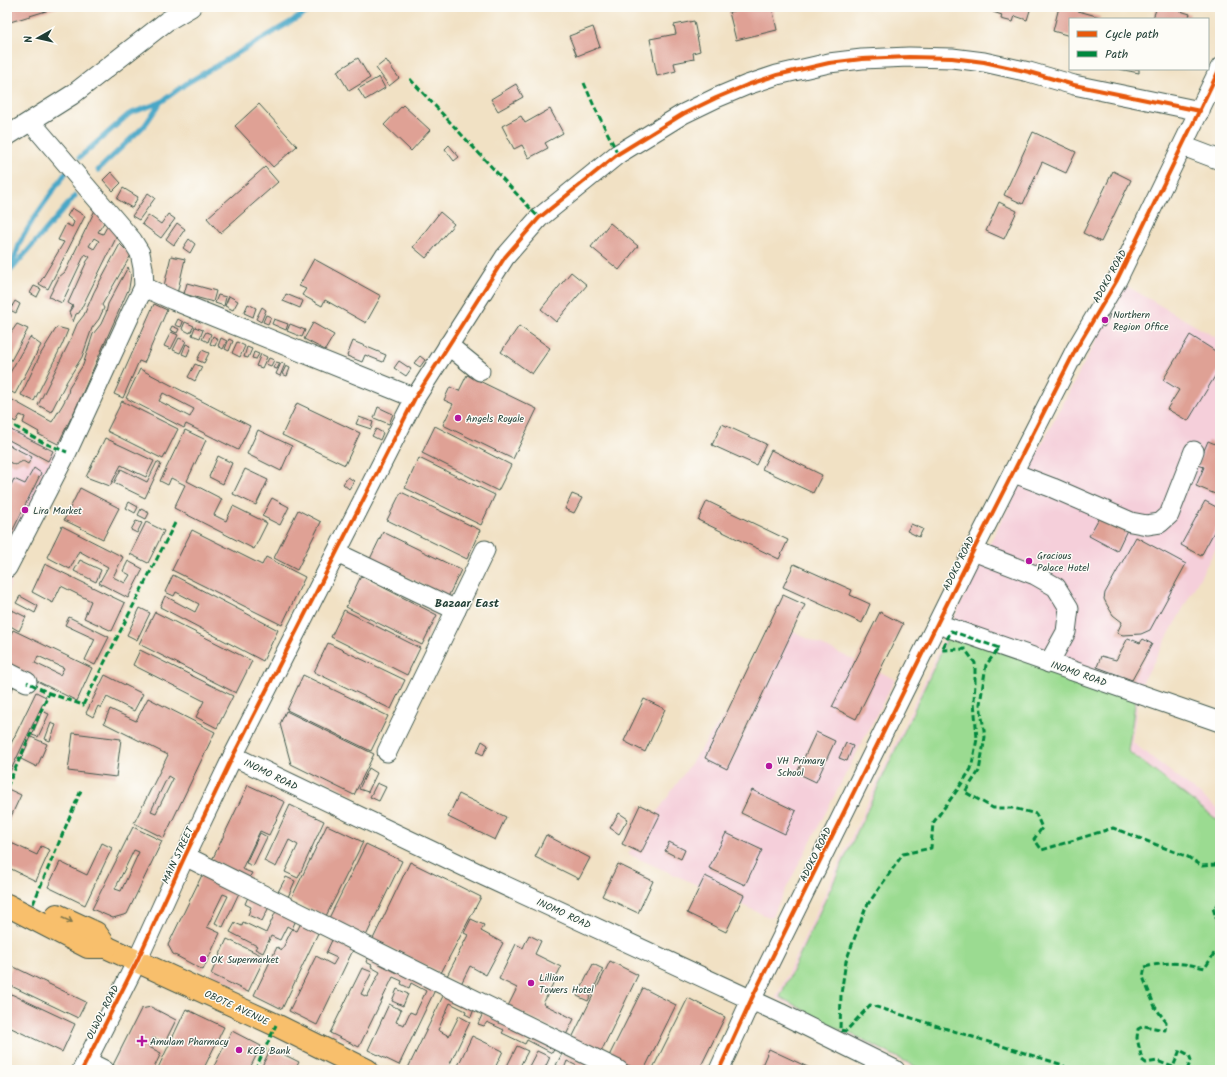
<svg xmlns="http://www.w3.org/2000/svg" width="1227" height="1077" font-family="Kalam,sans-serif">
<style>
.built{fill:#f5cfda}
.green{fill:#9bdb91;stroke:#5d8c62}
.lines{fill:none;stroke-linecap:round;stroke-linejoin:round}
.stream{stroke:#48a7c7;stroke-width:5}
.building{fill:#dfa195;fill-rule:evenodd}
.minor-casing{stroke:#3e564a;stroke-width:21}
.major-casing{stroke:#3e564a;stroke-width:24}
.minor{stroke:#fff;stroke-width:19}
.major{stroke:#f8bf6c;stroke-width:22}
.quiet{stroke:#00873e;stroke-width:3;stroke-dasharray:6 3;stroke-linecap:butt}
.cycleway-casing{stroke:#fdfcf7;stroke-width:6}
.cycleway{stroke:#e8590c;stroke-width:4}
.oneway{stroke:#81784d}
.poi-dot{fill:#b5179e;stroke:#fdfcf7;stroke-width:1.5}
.labels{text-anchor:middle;stroke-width:3;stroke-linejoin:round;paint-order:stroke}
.street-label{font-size:10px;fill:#1f3d34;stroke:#fdfcf7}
.poi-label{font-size:10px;fill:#1f3d34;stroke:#fdfcf7;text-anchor:start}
.quarter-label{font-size:12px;font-weight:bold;fill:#1f3d34;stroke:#fdfcf7}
</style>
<rect width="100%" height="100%" fill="#fdfcf7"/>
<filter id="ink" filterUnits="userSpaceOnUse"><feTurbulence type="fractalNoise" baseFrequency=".025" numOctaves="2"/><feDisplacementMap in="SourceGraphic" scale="8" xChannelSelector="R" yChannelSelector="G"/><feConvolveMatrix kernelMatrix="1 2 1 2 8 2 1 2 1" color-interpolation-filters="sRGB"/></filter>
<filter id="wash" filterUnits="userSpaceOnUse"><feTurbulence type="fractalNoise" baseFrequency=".012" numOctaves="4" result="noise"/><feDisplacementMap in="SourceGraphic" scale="16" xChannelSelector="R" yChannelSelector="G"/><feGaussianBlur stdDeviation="0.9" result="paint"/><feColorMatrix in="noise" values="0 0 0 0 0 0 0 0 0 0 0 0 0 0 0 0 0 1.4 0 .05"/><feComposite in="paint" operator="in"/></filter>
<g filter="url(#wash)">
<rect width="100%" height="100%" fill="#f1e1c4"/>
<!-- built -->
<g class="built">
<polygon points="1125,285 1220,340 1220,541 1140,687 1132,742 1220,810 1220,1070 918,1070 776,998 984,554"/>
<polygon points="7,424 68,459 17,560 7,596"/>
<polygon points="785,628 895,679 771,918 628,854"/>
</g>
<!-- green -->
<polygon class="green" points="951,631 1136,697 1128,751 1220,822 1220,1070 922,1070 846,1031 840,1030 780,997"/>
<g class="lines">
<!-- stream -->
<g class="stream">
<polyline points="80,157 129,114 161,102 187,83 316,7"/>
<polyline points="98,170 145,125 160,103"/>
<polyline points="12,269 75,196"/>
<polyline points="7,273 10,271 20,242 34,218 67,171"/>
</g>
</g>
<g id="blocks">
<!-- building -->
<g class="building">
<polygon points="7,7 59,7 7,23"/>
<polygon points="751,7 772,7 777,30 736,40 729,12"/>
<polygon points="994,7 1031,7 1027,20 1015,16 1013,22 1001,19 1002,15 993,12"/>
<polygon points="1059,7 1064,7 1100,17 1100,19 1070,19 1070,36 1053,31"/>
<polygon points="1157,7 1167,7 1190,14 1188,19 1157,19 1153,18"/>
<polygon points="694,21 700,51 693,53 694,59 674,63 676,71 657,76 650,39 676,34 674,25"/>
<polygon points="593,27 600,47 577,56 569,36"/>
<polygon points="358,58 370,78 349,91 337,71"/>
<polygon points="386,60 399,78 389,86 376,68"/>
<polygon points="1119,69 1139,69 1139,73"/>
<polygon points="379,77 385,88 365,100 358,89"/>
<polygon points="516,84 523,97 498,111 491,99"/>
<polygon points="259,104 297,146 273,167 235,126"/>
<polygon points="403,105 430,130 411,151 384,125"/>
<polygon points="550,109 563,133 545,143 548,148 529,158 522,145 514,149 502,126 521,116 525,123"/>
<polygon points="1033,132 1076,152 1066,173 1042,162 1023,204 1004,195"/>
<polygon points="449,145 459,157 454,161 445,149"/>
<polygon points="265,167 278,182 220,233 207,218"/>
<polygon points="1113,171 1131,180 1101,242 1083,233"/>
<polygon points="111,172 121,183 113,191 103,180"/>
<polygon points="123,188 138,197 132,208 117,199"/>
<polygon points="148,193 155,198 139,220 132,216"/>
<polygon points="999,202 1017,211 1004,239 986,231"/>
<polygon points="72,208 85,216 48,289 39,284 64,242 58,240 66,224 72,227 74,222 67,216"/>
<path d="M95,210l10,11 -7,11 5,2 6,-11 9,11 -39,79 -3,1 -3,8 -4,-10 4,-6 -5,-3 19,-42 3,-4 -5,-3 -23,49 -13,-6 10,-20 6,-5zM94,238l5,3 -5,8 -5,-3z"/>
<polygon points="440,212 454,224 426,258 413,247"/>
<polygon points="168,214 175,219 161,238 142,224 148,215 161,224"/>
<polygon points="177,223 185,229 174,245 166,239"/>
<polygon points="610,223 638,246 619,270 591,247"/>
<polygon points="189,239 195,244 190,253 183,248"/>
<polygon points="120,244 131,255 102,305 104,308 99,319 92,328 82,357 67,381 51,412 38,405 69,343 77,324 84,315 94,292"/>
<polygon points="171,256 185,259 177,294 163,290"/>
<polygon points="314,259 381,296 366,323 325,300 322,306 302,295 306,289 299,286"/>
<polygon points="128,267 131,275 129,288 75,410 58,444 38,434 39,432 23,423 25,417 20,415 16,422 7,418 7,397 52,422 63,404 68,394 69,387 83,365 93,334 101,324 106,313 108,304"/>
<polygon points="571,272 587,285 556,322 541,309"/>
<polygon points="187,283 216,291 213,302 184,294"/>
<polygon points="34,286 41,289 37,297 30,293"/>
<polygon points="286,294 303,301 300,308 283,301"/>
<polygon points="218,295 226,297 224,306 215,303"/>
<polygon points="229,296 238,301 233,310 225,306"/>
<polygon points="15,301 20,304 16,313 10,310"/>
<polygon points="154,304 167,310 144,363 139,361 123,398 114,394"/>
<polygon points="248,304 256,308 253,317 244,313"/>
<polygon points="262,307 266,310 261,322 256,319"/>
<polygon points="1106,312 1110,315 1104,327 1100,325"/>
<polygon points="266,315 271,317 268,324 263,322"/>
<polygon points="178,319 183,322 181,327 175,325"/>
<polygon points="274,319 288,324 286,330 272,324"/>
<polygon points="185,322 194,326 190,333 182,329"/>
<polygon points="313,323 334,335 325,350 304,339"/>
<polygon points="17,324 28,329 7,368 7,338"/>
<polygon points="290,324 305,330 302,337 287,331"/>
<polygon points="172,326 179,329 177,333 170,330"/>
<polygon points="519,326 550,348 532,374 501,352"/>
<polygon points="57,327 68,330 62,345 34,401 21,395 40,355"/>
<polygon points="195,327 203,330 200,338 192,335"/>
<polygon points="171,332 178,335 171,349 164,346"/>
<polygon points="206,332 211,334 208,342 202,339"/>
<polygon points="1190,335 1220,354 1220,368 1188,421 1167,409 1179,390 1163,380"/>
<polygon points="213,336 218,339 215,346 210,344"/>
<polygon points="30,337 41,345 15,394 7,389 7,378"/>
<polygon points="179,338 186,341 180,353 173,350"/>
<polygon points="221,338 227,341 223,349 218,346"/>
<polygon points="229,339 233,341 229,351 225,349"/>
<polygon points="353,341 386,355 383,362 365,355 362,362 347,356"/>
<polygon points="237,342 245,346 240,357 232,353"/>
<polygon points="186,344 191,346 187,356 182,354"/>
<polygon points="247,347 252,349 248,358 244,357"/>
<polygon points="202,350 209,353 204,363 197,360"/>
<polygon points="254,352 259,354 256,359 252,358"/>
<polygon points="261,354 267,357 262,368 256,366"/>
<polygon points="420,356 425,360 420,367 414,363"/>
<polygon points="269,358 274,360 271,366 266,364"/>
<polygon points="399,361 411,369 406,376 394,368"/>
<polygon points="276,362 280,363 277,369 273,368"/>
<polygon points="281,363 285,364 280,376 276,374"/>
<polygon points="195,364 202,367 195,381 188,377"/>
<polygon points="286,366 290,368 287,376 282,374"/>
<path d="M140,369l110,57 -12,24 -52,-26 -2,4 -58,-30zM163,393l31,16 -4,8 -31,-16z"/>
<polygon points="467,375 537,409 513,459 443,425 453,404 444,400 450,387 459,391"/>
<polygon points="122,401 178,429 163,459 107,431"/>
<polygon points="297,403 360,433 345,465 282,435"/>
<polygon points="378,407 393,414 389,424 374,418"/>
<polygon points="359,417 373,422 371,429 356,424"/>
<polygon points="722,424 766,444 756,465 712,445"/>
<polygon points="435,426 511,465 498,491 422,453"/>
<polygon points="7,428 53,451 48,461 7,439"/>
<polygon points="376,429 383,433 380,440 372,436"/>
<polygon points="185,430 206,440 187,481 222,499 214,515 226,521 233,506 267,523 254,549 174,508 185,485 171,478 168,485 160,481"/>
<polygon points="258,430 292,446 281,471 247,454"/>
<polygon points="105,438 154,461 146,477 121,465 110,486 86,477"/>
<polygon points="1208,441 1220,446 1220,481 1215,494 1196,486 1204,467 1198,465"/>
<polygon points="7,444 32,457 28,464 23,461 15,465 7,461"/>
<polygon points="771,450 822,475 813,493 762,469"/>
<polygon points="218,456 232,463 223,484 209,477"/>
<polygon points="419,458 495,495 481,525 405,488"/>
<polygon points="157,462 161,464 145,498 114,483 121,469 147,482"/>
<polygon points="34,468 41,473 7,542 7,493 14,479 25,484"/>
<polygon points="245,469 268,480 256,505 233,494"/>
<polygon points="348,477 354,481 349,489 343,484"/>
<polygon points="80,488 119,508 103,539 64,520"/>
<polygon points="401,492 480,530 467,559 387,520"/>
<polygon points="572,494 582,498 574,513 565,509"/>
<polygon points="272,498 289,507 280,525 262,516"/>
<polygon points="707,501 788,540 779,559 698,520"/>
<polygon points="1205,501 1220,509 1220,521 1201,556 1181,545"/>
<polygon points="129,502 138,507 135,513 126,508"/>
<polygon points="141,509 149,513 146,519 138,515"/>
<polygon points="298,510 321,522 297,570 274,558"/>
<polygon points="1100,516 1127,530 1117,551 1089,536"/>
<polygon points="136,521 142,523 137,533 131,530"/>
<polygon points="146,522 164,531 148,563 130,554"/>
<polygon points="911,524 923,529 919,537 907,531"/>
<polygon points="62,526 123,557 113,577 125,583 130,575 123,571 128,561 143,569 128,598 99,583 108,567 79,551 70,569 47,557"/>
<polygon points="192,530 262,565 266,557 305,577 282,625 172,570"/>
<polygon points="383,532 461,570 448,597 370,559"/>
<polygon points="1136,537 1186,564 1150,630 1141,634 1123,635 1117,633 1122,622 1113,615 1107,605 1104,599 1105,593"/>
<polygon points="80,560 101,570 96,582 74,571"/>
<polygon points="45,564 125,603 112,631 84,618 91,601 61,586 53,603 32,592"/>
<polygon points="794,564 852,590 850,595 870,604 862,623 783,587"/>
<polygon points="173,575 278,630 263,661 160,607 165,596 195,612 199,604 176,592 174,596 165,592"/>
<polygon points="361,576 437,615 422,645 346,607"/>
<polygon points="783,595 805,605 727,769 705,758"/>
<polygon points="20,596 38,606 35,613 16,603"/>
<polygon points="140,608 150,613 137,640 127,635"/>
<polygon points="12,610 26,617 19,631 7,624 7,621"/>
<polygon points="344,610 420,648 407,675 331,637"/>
<polygon points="155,612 252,661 236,693 139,644"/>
<polygon points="880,612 903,624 856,719 832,707"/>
<polygon points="69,617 109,637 95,665 85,660 95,639 65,625"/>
<path d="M13,630l79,38 -15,33 -70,-35v-25zM38,656l26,12 -4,7 -25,-12z"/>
<polygon points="1128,638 1140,643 1143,639 1152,644 1132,680 1097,667 1101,656 1116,660"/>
<polygon points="328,643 405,680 391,709 314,672"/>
<polygon points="140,650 233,696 217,728 196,717 204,701 133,665"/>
<polygon points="105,675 143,694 134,711 107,697 101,708 98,706 93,717 86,713"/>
<polygon points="303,675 388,716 371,751 287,710"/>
<polygon points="7,677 16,682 7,700"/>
<polygon points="36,692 46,697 7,778 7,752"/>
<path d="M148,698l67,34 -51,106 -30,-15 34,-68 -64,-32 6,-14 26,12zM168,776l5,3 -17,34 -5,-2z"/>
<polygon points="644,699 665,709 645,752 624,741"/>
<polygon points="42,711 49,714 38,737 32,735"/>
<polygon points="286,711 374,754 354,795 291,764 280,724"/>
<polygon points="51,723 56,725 50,741 45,739"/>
<polygon points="816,732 835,741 816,782 797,773"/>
<polygon points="73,733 121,739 116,777 68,771"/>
<polygon points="31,737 47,744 37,767 21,759"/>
<polygon points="482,741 488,745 483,755 477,752"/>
<polygon points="846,743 853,746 847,761 839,758"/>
<polygon points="369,768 377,773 368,792 359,789"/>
<polygon points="377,783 386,787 379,801 370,797"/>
<polygon points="248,785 285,802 269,835 260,831 242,869 252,873 249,878 212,860"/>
<polygon points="8,789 21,795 7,825 7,792"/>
<polygon points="752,790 796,811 785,834 741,813"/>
<polygon points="459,794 506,817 495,840 448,817"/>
<polygon points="290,805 324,821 298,878 285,872 298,845 289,840 276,867 264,861"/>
<polygon points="640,805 660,815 641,853 622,844"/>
<polygon points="619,813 628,819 619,834 610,828"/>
<polygon points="327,825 363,842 326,916 291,899"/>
<path d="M133,827l29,14 -35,73 -14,4 -21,-9zM134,850l5,2 -18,39 -6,-2z"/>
<polygon points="260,833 267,837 253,866 246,863"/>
<polygon points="726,833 762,850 745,885 709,868"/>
<polygon points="546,835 590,858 579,879 535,857"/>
<polygon points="7,841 37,855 41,846 50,850 36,881 7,867"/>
<polygon points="669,842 685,850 681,859 665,851"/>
<polygon points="102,843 112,848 85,905 48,887 60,862 87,875"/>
<polygon points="366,844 402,861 366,936 329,918"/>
<polygon points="410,862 481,897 441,973 373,939"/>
<polygon points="618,864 653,881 638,913 602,896"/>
<polygon points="202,875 239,893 223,927 215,923 228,896 223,894 207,927 220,933 203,970 173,954 168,945"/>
<polygon points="705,876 744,895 726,932 687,913"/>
<polygon points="286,877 295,881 288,897 278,892"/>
<polygon points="248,897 269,907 262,921 248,915 251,907 245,904"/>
<polygon points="276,911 296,920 292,929 287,926 280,940 271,936 263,953 255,949 257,946 230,932 235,923 242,926 243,922 266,933"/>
<polygon points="471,919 484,925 481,931 503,943 486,975 470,966 461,984 447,976 468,935 464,933"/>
<polygon points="301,923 319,931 282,1009 254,995 277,947 282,950 292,929 297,931"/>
<polygon points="529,935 541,941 535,954 561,967 543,1004 574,1019 566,1035 508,1006 517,988 499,979 516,944 523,948"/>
<polygon points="333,938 354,948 317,1025 289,1011 316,956 333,965 337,958 326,953"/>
<polygon points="227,939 265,957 248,992 211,974"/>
<polygon points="368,957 435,990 399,1065 368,1050 389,1004 401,1010 396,1022 404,1025 410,1012 415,1014 426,991 411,983 409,988 401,984 402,981 393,977 359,1047 330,1033 362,968 372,972 361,994 367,997 380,972 371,967 372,965 366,962"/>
<polygon points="610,961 638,975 601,1052 572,1038"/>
<polygon points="593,964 603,969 588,1001 577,996"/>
<polygon points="12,966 86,1002 78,1018 7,984 7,978"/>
<polygon points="643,988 676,1005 644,1070 638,1070 609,1056"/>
<polygon points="397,989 408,994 403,1006 392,1001"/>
<polygon points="7,992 75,1024 62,1052 7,1026"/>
<polygon points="444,994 474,1009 471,1017 465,1014 466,1011 450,1003 438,1030 449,1036 459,1016 470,1022 447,1070 411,1070 408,1068"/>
<polygon points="688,998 725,1017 699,1070 652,1070"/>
<polygon points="151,1007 176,1020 165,1042 153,1038 149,1047 161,1053 153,1070 123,1070 113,1065 141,1009"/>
<polygon points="186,1009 224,1027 203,1070 157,1070"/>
<polygon points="483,1013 555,1048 552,1053 527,1040 525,1044 502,1033 504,1030 487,1022 484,1026 478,1024"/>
<polygon points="232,1031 261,1046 249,1070 212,1070"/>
<polygon points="472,1036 503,1051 494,1070 456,1070"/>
<polygon points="517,1046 528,1051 518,1070 505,1070"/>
<polygon points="271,1048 299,1062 295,1070 260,1070"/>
<polygon points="769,1049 814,1070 760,1070"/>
<polygon points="537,1051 550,1057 544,1070 527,1070"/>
<polygon points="563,1052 594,1067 593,1070 585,1070 567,1061 564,1069 556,1065"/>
</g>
</g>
</g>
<g filter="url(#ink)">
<use href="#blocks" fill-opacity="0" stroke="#3e564a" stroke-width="1"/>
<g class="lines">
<!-- minor casing -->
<g class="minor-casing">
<g id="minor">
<polyline points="7,136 72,95 167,21 191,7"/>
<polyline points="1183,146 1220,160"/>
<polyline points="144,287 173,300 415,398"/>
<polyline points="448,345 480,371"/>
<polyline points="1014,473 1053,488 1131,522 1147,525 1160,523 1169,515 1194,451"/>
<polyline points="973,551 1035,575 1056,587 1069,608 1066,632 1049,663"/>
<polyline points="337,553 456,610"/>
<polyline points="7,568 67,452 132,311 144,287 143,268 140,253 132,240 31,122"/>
<polyline points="938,624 1220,722"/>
<polyline points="7,672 27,682"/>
<polyline points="387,752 485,550"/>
<polyline points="233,756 484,876 780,1013 895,1070"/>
<polyline points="185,856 436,981 618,1070"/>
<polyline points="86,1061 104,1070"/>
<polyline points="82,1070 137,961 185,856 233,756 415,398 505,257 539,218 618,154 683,114 716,98 747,85 777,75 829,63 862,59 909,57 952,58 984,62 1029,72 1074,85 1200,111"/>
<polyline points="719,1070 751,1000 973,551 1076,349 1117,280 1220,68"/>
</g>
</g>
<!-- major casing -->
<g class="major-casing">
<g id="major">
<polyline points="7,905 88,947 106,947 276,1025 367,1070"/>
<polyline points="57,915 96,933 106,947"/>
</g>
</g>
<!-- minor -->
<use href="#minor" class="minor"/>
<!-- major -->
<use href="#major" class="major"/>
<!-- quiet -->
<g class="quiet">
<polyline points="410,79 539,218"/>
<polyline points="584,83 594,106 618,154"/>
<polyline points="7,422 44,443 67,452"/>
<polyline points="49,693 83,705 175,523"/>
<polyline points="7,787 49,693 27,682"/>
<polyline points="1220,903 1213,908 1219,927 1220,926"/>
<polyline points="33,904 82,788"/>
<polyline points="255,1070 276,1025"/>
<polyline points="1067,1070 1063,1065 870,1005 846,1031 840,1030 841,994 846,961 866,907 903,854 931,848 933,823 958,789 971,769 977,739 974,701 975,683 975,663 965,649 942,650 951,631 999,648 986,665 980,704 985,737 979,771 965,792 993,808 1013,808 1036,814 1042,828 1034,839 1042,850 1113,828 1188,857 1202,866 1215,865 1220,856"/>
<path d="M1187,1070l4,-10 -2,-5 -9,-5 -7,17 -16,-6 -11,2 -4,-3 -5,-22 1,-9 6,-3 21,4 1,-8 -11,-15 -12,-30 2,-10c21,-6 40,-4 60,1l10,-16 5,2"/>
</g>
<!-- cycleway casing -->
<g class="cycleway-casing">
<g id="cycleway">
<polyline points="82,1070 137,961 185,856 233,756 415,398 505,257 539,218 618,154 683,114 716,98 747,85 777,75 829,63 862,59 909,57 952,58 984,62 1029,72 1074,85 1200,111"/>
<polyline points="719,1070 751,1000 973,551 1076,349 1117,280 1220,68"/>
</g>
</g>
<!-- cycleway -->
<use href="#cycleway" class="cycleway"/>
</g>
<!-- one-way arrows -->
<defs><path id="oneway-shaft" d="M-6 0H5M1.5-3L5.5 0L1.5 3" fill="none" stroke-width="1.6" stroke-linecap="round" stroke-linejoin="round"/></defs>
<use class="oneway" href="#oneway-shaft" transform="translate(67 920) rotate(24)"/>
</g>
<!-- markers -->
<g class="poi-dot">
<circle cx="1105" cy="320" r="4"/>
<circle cx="458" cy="418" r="4"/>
<circle cx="25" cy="510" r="4"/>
<circle cx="1029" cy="561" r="4"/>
<circle cx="769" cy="766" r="4"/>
<circle cx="203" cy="959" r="4"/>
<circle cx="531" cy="983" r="4"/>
<path d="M140 1035h4v4h4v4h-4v4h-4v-4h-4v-4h4z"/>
<circle cx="239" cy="1050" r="4"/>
</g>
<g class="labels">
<!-- street labels -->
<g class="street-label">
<text transform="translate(1109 276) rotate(-61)" y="4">ADOKO ROAD</text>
<text transform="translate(958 563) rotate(-64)" y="4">ADOKO ROAD</text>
<text transform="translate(1079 673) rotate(19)" y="4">INOMO ROAD</text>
<text transform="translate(271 774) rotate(26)" y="4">INOMO ROAD</text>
<text transform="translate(815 854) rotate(-64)" y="4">ADOKO ROAD</text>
<text transform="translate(177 855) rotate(-65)" y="4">MAIN STREET</text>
<text transform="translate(564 913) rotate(25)" y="4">INOMO ROAD</text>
<text transform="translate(237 1007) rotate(25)" y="4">OBOTE AVENUE</text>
<text transform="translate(102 1012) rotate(-63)" y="4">OLWOL ROAD</text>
</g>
<!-- poi labels -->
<g class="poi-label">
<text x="1113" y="318">Northern<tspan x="1113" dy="12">Region Office</tspan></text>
<text x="466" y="422">Angels Royale</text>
<text x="33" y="514">Lira Market</text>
<text x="1037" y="559">Gracious<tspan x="1037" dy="12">Palace Hotel</tspan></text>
<text x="777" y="764">VH Primary<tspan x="777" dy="12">School</tspan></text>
<text x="211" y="963">OK Supermarket</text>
<text x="539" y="981">Lillian<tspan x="539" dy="12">Towers Hotel</tspan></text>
<text x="150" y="1045">Amulam Pharmacy</text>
<text x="247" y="1054">KCB Bank</text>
</g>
<!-- quarter labels -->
<g class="quarter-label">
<text x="467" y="607">Bazaar East</text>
</g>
</g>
<!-- margin -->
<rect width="1227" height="1077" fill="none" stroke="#fdfcf7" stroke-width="24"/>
<!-- legend -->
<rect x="1069" y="18" width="140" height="52" fill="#fdfcf7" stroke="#a4b0a9"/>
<rect x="1077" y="31" width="20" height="6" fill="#e8590c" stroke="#a4b0a9"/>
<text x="1105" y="38" font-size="12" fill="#1f3d34">Cycle path</text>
<rect x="1077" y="51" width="20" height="6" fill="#00873e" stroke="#a4b0a9"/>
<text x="1105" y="58" font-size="12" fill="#1f3d34">Path</text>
<!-- north arrow -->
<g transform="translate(38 38) rotate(262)" stroke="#fdfcf7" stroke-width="3" paint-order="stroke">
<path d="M0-3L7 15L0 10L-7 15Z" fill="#1f3d34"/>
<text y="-6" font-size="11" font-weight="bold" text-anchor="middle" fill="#1f3d34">N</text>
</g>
</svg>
